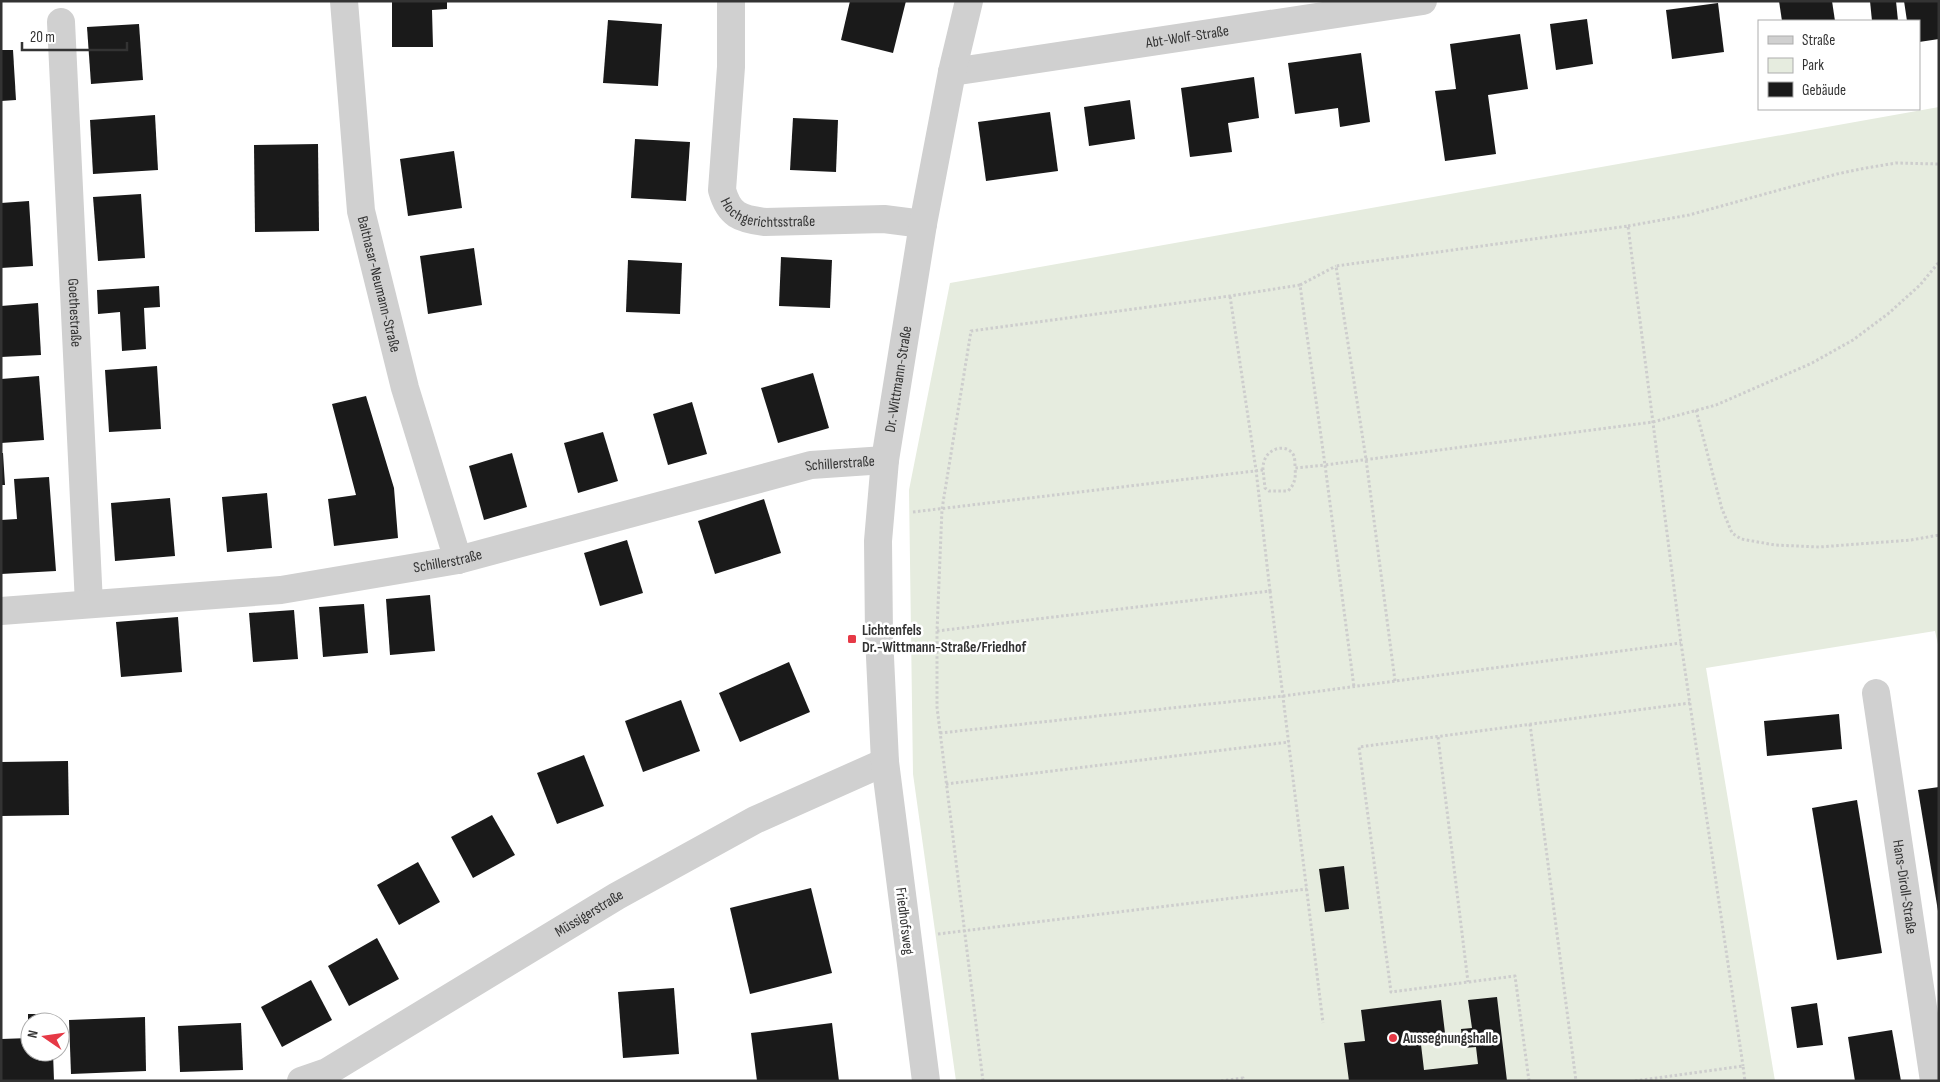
<svg xmlns="http://www.w3.org/2000/svg" width="1940" height="1082" font-family="'Sofia Sans Condensed',sans-serif">
<style>
.green{fill:#e6ecdf}
.building{fill:#1a1a1a}
.lines{fill:none;stroke-linecap:round;stroke-linejoin:round}
.path{stroke:#cdcdcd;stroke-width:3;stroke-dasharray:2.5 2.5;stroke-linecap:butt}
.street{stroke:#d0d0d0;stroke-width:28}
.poi-dot{fill:#e63946;stroke:#fff;stroke-width:2}
.labels{text-anchor:middle;stroke-width:5;stroke-linejoin:round;paint-order:stroke}
.street-label{font-size:15px;fill:#333;stroke:#fff}
.poi-label{font-size:15px;font-weight:bold;fill:#333;stroke:#fff;text-anchor:start}
</style>
<rect width="100%" height="100%" fill="#fff"/>
<!-- green -->
<polygon class="green" points="1939,107 1939,649 1935,631 1706,668 1775,1081 956,1081 913,774 909,490 950,283"/>
<!-- building -->
<g class="building">
<polygon points="392,1 447,1 447,9 432,10 433,47 392,47"/>
<polygon points="850,1 906,1 893,53 841,40"/>
<polygon points="1779,1 1832,1 1835,21 1782,21"/>
<polygon points="1870,1 1896,1 1898,21 1872,21"/>
<polygon points="1904,1 1939,1 1939,39 1919,42 1919,21 1907,21"/>
<polygon points="1718,3 1724,52 1672,59 1666,10"/>
<polygon points="1587,19 1593,64 1556,70 1550,24"/>
<polygon points="608,20 662,24 658,86 603,83"/>
<polygon points="139,24 143,80 91,84 87,27"/>
<polygon points="1520,34 1528,89 1488,95 1496,154 1445,161 1435,91 1456,89 1450,44"/>
<polygon points="1,50 13,50 16,100 1,101"/>
<polygon points="1361,53 1370,122 1340,127 1338,108 1295,114 1288,63"/>
<polygon points="1254,77 1259,118 1228,123 1232,152 1190,157 1181,88"/>
<polygon points="1130,100 1135,139 1089,146 1084,107"/>
<polygon points="1050,112 1058,171 986,181 978,122"/>
<polygon points="155,115 158,170 93,174 90,120"/>
<polygon points="793,118 838,120 836,172 790,170"/>
<polygon points="635,139 690,142 686,201 631,198"/>
<polygon points="318,144 319,231 255,232 254,145"/>
<polygon points="454,151 462,208 408,216 400,159"/>
<polygon points="141,194 145,258 98,261 93,197"/>
<polygon points="29,201 33,266 1,268 1,203"/>
<polygon points="474,248 482,305 428,314 420,256"/>
<polygon points="781,257 832,260 830,308 779,306"/>
<polygon points="628,260 682,263 680,314 626,312"/>
<polygon points="159,286 160,307 144,308 146,349 122,351 120,312 98,314 97,290"/>
<polygon points="38,303 41,355 1,357 1,306"/>
<polygon points="157,366 161,429 109,432 105,370"/>
<polygon points="813,373 829,428 778,443 761,388"/>
<polygon points="39,376 44,440 1,443 1,379"/>
<polygon points="366,396 394,488 398,538 334,546 328,499 356,495 332,404"/>
<polygon points="692,402 707,454 668,465 653,414"/>
<polygon points="603,432 618,481 578,493 564,443"/>
<polygon points="1,453 3,453 5,485 1,485"/>
<polygon points="512,453 527,507 484,520 469,466"/>
<polygon points="49,477 56,571 1,574 1,520 17,519 14,479"/>
<polygon points="267,493 272,548 227,552 222,497"/>
<polygon points="170,498 175,556 115,561 111,503"/>
<polygon points="764,499 781,553 715,574 698,521"/>
<polygon points="627,540 643,593 600,606 584,553"/>
<polygon points="430,595 435,651 390,655 386,599"/>
<polygon points="364,604 368,653 323,657 319,607"/>
<polygon points="294,610 298,659 253,662 249,613"/>
<polygon points="178,617 182,672 121,677 116,622"/>
<polygon points="789,662 810,712 740,742 719,693"/>
<polygon points="681,700 700,751 643,772 625,721"/>
<polygon points="1839,714 1842,749 1767,756 1764,721"/>
<polygon points="584,755 604,806 557,824 537,773"/>
<polygon points="68,761 69,815 1,816 1,762"/>
<polygon points="1939,787 1939,911 1938,911 1918,790"/>
<polygon points="1857,800 1882,953 1837,960 1812,808"/>
<polygon points="492,815 515,855 473,878 451,837"/>
<polygon points="418,862 440,902 399,925 377,885"/>
<polygon points="1344,866 1349,909 1325,912 1319,869"/>
<polygon points="811,888 832,973 750,994 730,908"/>
<polygon points="377,938 399,979 349,1006 328,966"/>
<polygon points="311,980 332,1020 282,1047 261,1007"/>
<polygon points="674,988 679,1054 623,1058 618,992"/>
<polygon points="1497,997 1507,1081 1349,1081 1344,1043 1365,1041 1361,1010 1441,1000 1445,1033 1420,1036 1424,1070 1478,1064 1476,1047 1463,1048 1461,1029 1472,1028 1468,1000"/>
<polygon points="1817,1003 1823,1045 1797,1048 1791,1007"/>
<polygon points="28,1014 52,1014 52,1022 30,1022 30,1033 28,1033"/>
<polygon points="145,1017 146,1071 71,1074 69,1020"/>
<polygon points="241,1023 243,1070 180,1072 178,1026"/>
<polygon points="832,1023 839,1081 757,1081 751,1033"/>
<polygon points="1892,1030 1901,1081 1855,1081 1848,1037"/>
<polygon points="30,1038 30,1052 53,1052 54,1081 1,1081 1,1039"/>
</g>
<g class="lines">
<!-- path -->
<g class="path">
<polyline points="1628,226 1689,215 1837,174 1866,168 1896,163 1939,164"/>
<polyline points="1300,285 1336,266"/>
<polyline points="1696,410 1722,509 1732,533 1741,539 1775,545 1819,547 1911,540 1939,535"/>
<path d="M1263,470c-1,-23 25,-28 31,-14 1,3 1,8 1,12"/>
<path d="M913,512l350,-42 2,18 4,3h19c7,-7 8,-14 7,-23l30,-3 29,222"/>
<polyline points="1270,591 1323,1023"/>
<polyline points="937,631 1270,591 1256,470 1230,296"/>
<polyline points="1395,681 1366,459 1336,266 1628,226 1681,643 1743,1066"/>
<polyline points="1530,724 1576,1081"/>
<polyline points="940,733 1283,696 1681,643"/>
<polyline points="1438,737 1468,982"/>
<polyline points="946,784 1289,742"/>
<polyline points="938,934 1307,889"/>
<polyline points="983,1081 937,707 937,631 942,509 971,331 1230,296 1300,285 1325,465 1653,422 1716,405 1812,363 1853,340 1889,313 1920,285 1939,262"/>
<polyline points="1221,1081 1243,1078 1243,1081"/>
<polyline points="1529,1081 1515,976 1391,992 1359,747 1690,703"/>
<polyline points="1635,1081 1743,1066 1745,1081"/>
</g>
<!-- street -->
<g class="street">
<path id="s1" d="M344,1l17,210 44,177 53,172"/>
<path id="s2" d="M731,1v66l-9,123c7,25 18,29 43,32l119,-3 39,5"/>
<path id="s3" d="M61,22l28,582"/>
<path id="s4" d="M952,72l471,-71"/>
<path id="s5" d="M1,611l280,-21 177,-30 353,-95 74,-5"/>
<path id="s6" d="M1876,693l58,388"/>
<path id="s7" d="M301,1081l26,-9 290,-176 138,-76 130,-58"/>
<path id="s8" d="M926,1081l-41,-319 -6,-126 -1,-95 7,-81 38,-236 29,-152 17,-71"/>
</g>
</g>
<!-- markers -->
<g class="poi-dot">
<rect x="847" y="634" width="10" height="10" rx="2.5"/>
<circle cx="1393" cy="1038" r="5"/>
</g>
<g class="labels">
<!-- street labels -->
<g class="street-label">
<text dy="5" stroke="none"><textPath href="#s4" startOffset="238">Abt-Wolf-Straße</textPath></text>
<text dy="5" stroke="none"><textPath href="#s2" startOffset="248">Hochgerichtsstraße</textPath></text>
<text dy="5" stroke="none"><textPath href="#s1" startOffset="286">Balthasar-Neumann-Straße</textPath></text>
<text dy="5" stroke="none"><textPath href="#s3" startOffset="291">Goethestraße</textPath></text>
<text dy="5" stroke="none"><textPath href="#s8" startOffset="706">Dr.-Wittmann-Straße</textPath></text>
<text dy="5" stroke="none"><textPath href="#s5" startOffset="855">Schillerstraße</textPath></text>
<text dy="5" stroke="none"><textPath href="#s5" startOffset="450">Schillerstraße</textPath></text>
<text dy="5" stroke="none"><textPath href="#s6" startOffset="196">Hans-Diroll-Straße</textPath></text>
<text dy="5" stroke="none"><textPath href="#s7" startOffset="334">Müssigerstraße</textPath></text>
<text transform="translate(905 921) rotate(83)" y="5">Friedhofsweg</text>
</g>
<!-- poi labels -->
<g class="poi-label">
<text x="862" y="635">Lichtenfels<tspan x="862" dy="17">Dr.-Wittmann-Straße/Friedhof</tspan></text>
<text x="1403" y="1043">Aussegnungshalle</text>
</g>
</g>
<!-- border -->
<rect width="1940" height="1082" fill="none" stroke="#333333" stroke-width="5"/>
<!-- legend -->
<rect x="1758" y="20" width="162" height="90" fill="#ffffff" stroke="#adadad"/>
<rect x="1768" y="36" width="25" height="8" fill="#d0d0d0" stroke="#adadad"/>
<text x="1802" y="45" font-size="15" fill="#333333">Straße</text>
<rect x="1768" y="58" width="25" height="15" fill="#e6ecdf" stroke="#adadad"/>
<text x="1802" y="70" font-size="15" fill="#333333">Park</text>
<rect x="1768" y="82" width="25" height="15" fill="#1a1a1a" stroke="#adadad"/>
<text x="1802" y="95" font-size="15" fill="#333333">Gebäude</text>
<!-- north arrow -->
<g transform="translate(45 1037) rotate(283)"><circle r="24" fill="#ffffff" stroke="#adadad"/>
<path d="M0-4L9 19L0 12L-9 19Z" fill="#e63946"/>
<text y="-8" font-size="14" font-weight="bold" text-anchor="middle" fill="#333333">N</text>
</g>
<!-- scale -->
<path d="M22 42v8h105v-8" fill="none" stroke="#333333" stroke-width="2.5"/>
<text x="30" y="42" font-size="15" fill="#333333" stroke="#ffffff" stroke-width="4" paint-order="stroke">20 m</text>
</svg>
